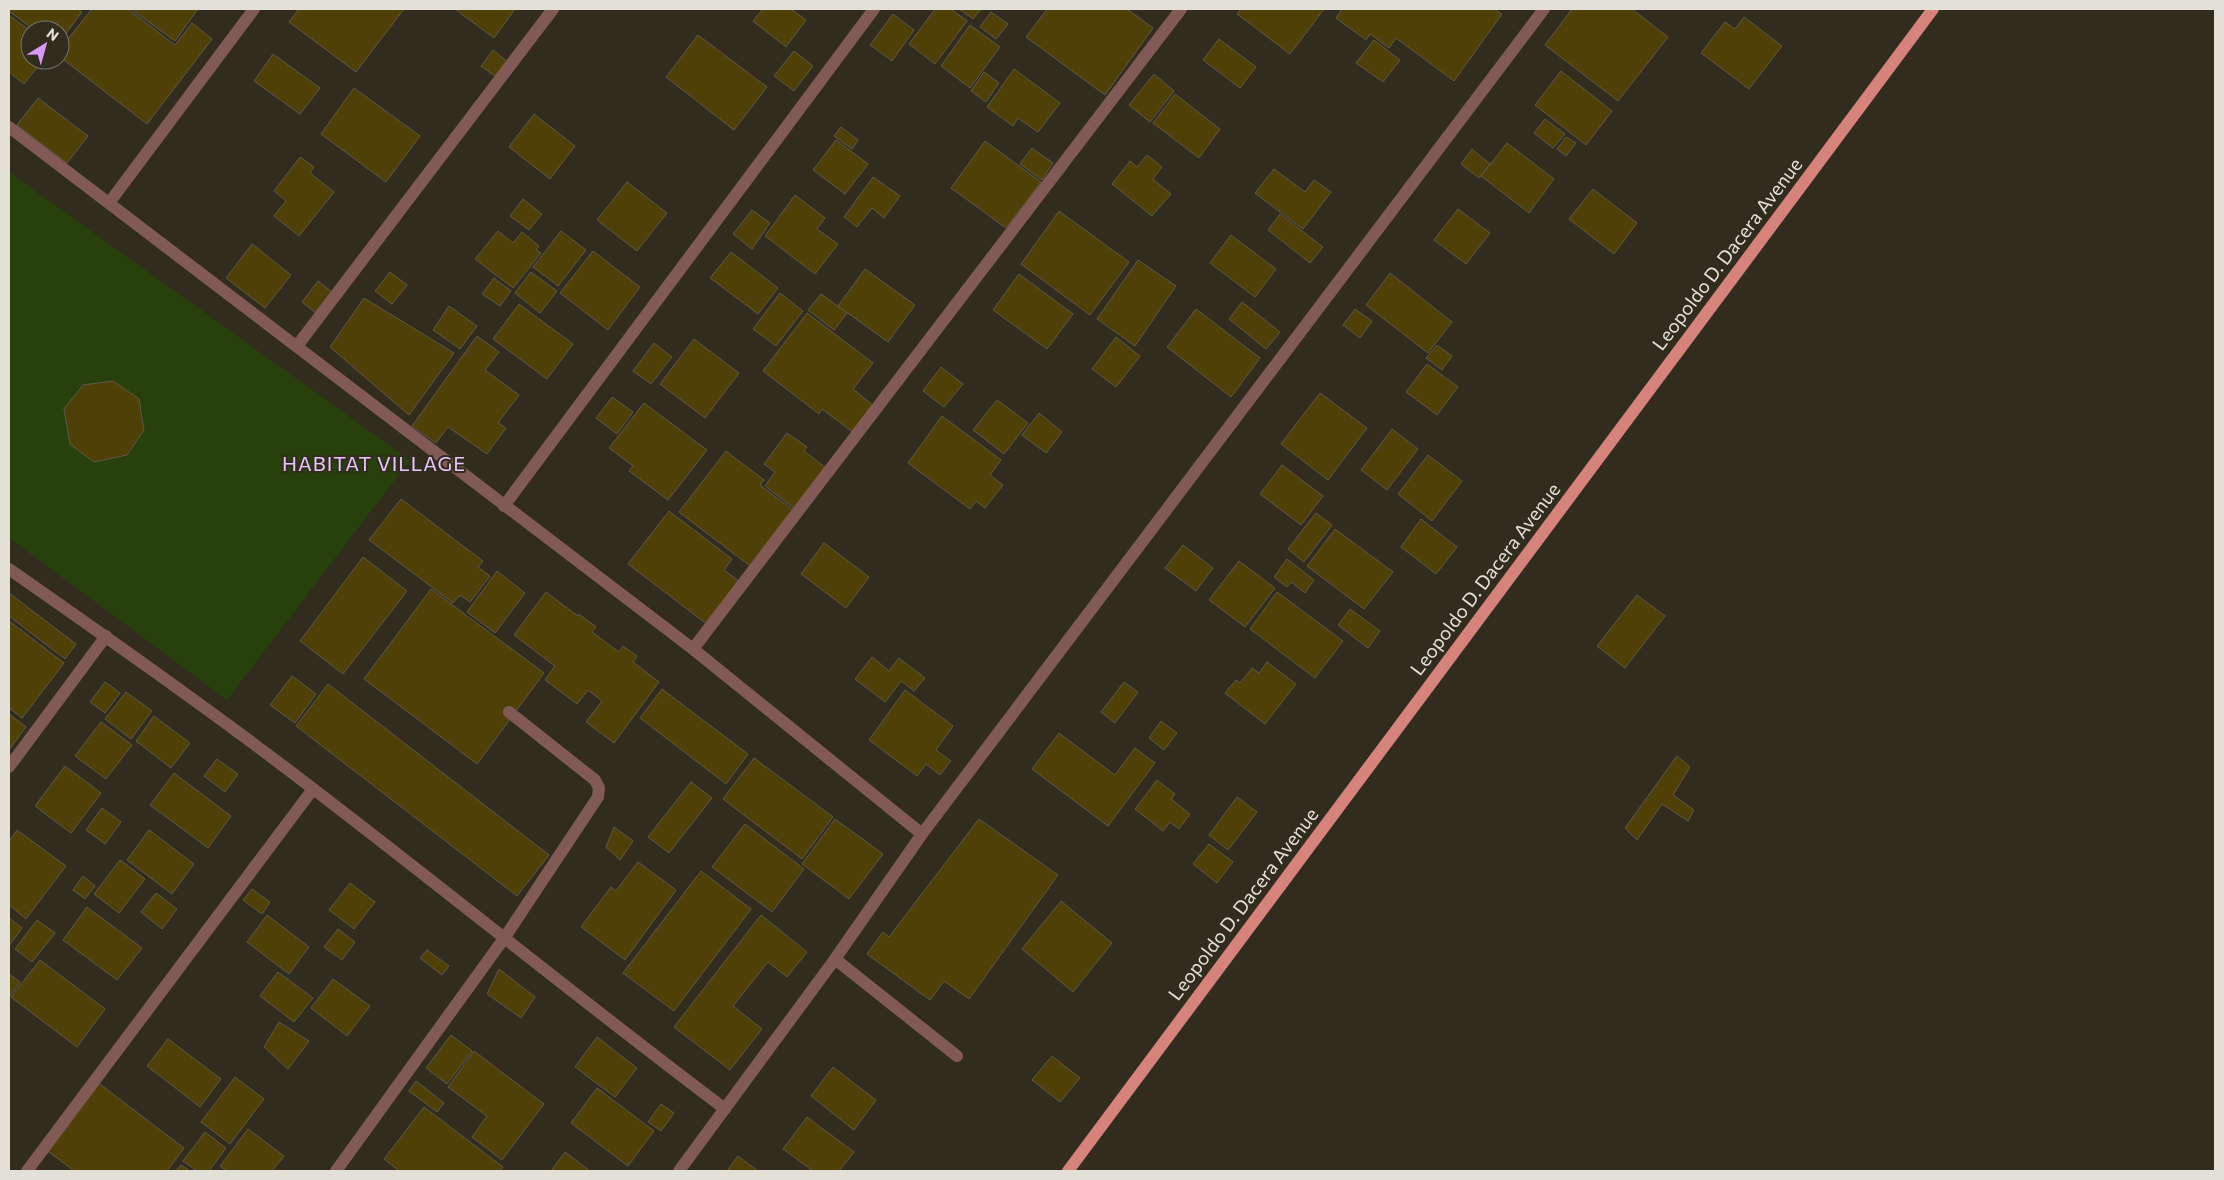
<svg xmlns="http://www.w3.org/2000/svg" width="2224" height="1180" font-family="Commissioner,sans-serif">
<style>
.green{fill:#27400c}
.building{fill:#4f4007;stroke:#5e594a}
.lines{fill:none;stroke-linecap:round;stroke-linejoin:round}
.minor{stroke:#815955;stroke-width:12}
.major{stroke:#d5837b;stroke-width:12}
.labels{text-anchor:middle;stroke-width:4;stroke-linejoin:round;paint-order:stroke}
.street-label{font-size:19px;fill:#e3e0d7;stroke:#312c1e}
.neighbourhood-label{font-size:20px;letter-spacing:1px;fill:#e8c6fb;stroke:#312c1e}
</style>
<rect width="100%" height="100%" fill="#312c1e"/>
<!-- green -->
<polygon class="green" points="9,172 410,460 227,700 9,538"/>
<!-- building -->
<g class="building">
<polygon points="9,9 78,9 82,12 60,41 60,30 34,30 9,11"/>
<polygon points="92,9 128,9 175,45 192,23 212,39 147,124 60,57 60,49"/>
<polygon points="131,9 198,9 175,41"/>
<polygon points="299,9 404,9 356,72 289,22"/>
<polygon points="455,9 515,9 494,38"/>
<polygon points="763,9 791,9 806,20 786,47 753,21"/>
<polygon points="935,9 951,9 967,21 935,64 909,44"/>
<polygon points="959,9 981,9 973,19"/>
<polygon points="1047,9 1127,9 1153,28 1105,95 1026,37"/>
<polygon points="1241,9 1324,9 1290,54 1237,14"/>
<polygon points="1342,9 1494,9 1502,14 1454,81 1396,38 1389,48 1370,34 1366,40 1336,18"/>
<polygon points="1572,9 1632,9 1668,37 1618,101 1545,45"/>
<polygon points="991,12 1008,24 996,39 980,27"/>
<polygon points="893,14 914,30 892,61 870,45"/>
<polygon points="9,15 30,31 30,60 43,60 24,84 9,72"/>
<polygon points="1744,17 1782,46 1749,89 1701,53 1725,22 1735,29"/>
<polygon points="970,25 1000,47 970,88 941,66"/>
<polygon points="698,35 767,87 734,130 666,77"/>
<polygon points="1219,39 1256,67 1240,88 1203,60"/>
<polygon points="1374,40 1400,60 1383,82 1356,63"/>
<polygon points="493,50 508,62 496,77 481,66"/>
<polygon points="794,51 813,66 794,91 774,76"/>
<polygon points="273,54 320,88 300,114 254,81"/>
<polygon points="1014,69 1060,103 1038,132 1018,118 1013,126 987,107"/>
<polygon points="1561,71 1612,111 1586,145 1535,105"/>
<polygon points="984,72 999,83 986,102 971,91"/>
<polygon points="1154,74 1174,91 1150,122 1129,105"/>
<polygon points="354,88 420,136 386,182 321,134"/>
<polygon points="1175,94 1220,129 1199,158 1153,123"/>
<polygon points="38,98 88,136 67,163 17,125"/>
<polygon points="534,114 575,146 550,179 509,147"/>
<polygon points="1545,119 1565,134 1553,148 1534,133"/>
<polygon points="841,127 858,140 852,149 834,136"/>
<polygon points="1566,137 1576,143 1566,156 1557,149"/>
<polygon points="836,140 868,164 845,194 813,170"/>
<polygon points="985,141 1041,182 1006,228 951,188"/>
<polygon points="1507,143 1554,179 1529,213 1481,176"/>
<polygon points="1032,148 1053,163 1042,180 1020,164"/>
<polygon points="1472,149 1490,164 1479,178 1461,164"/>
<polygon points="1147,155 1162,167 1153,179 1171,194 1152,216 1112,184 1130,161 1137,167"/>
<polygon points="300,157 314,167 310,173 334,192 299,236 274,216 286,201 274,191"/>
<polygon points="1274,169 1305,192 1314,180 1331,192 1303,229 1255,193"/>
<polygon points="873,177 900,196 884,218 872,208 857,227 844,217"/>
<polygon points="627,182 667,213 637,251 597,220"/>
<polygon points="1593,189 1637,223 1614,254 1569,219"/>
<polygon points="795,195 825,218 817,229 838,244 815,274 765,236"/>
<polygon points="523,199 542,214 529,230 510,216"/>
<polygon points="1458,209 1490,233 1466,264 1434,240"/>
<polygon points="752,210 770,223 752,249 733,234"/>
<polygon points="1059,211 1129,262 1090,315 1021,264"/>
<polygon points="1280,214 1323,247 1310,263 1268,230"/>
<polygon points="498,231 513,243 522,232 539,246 536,250 541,253 513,288 475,259"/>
<polygon points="561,231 586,250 558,286 533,267"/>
<polygon points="1231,235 1276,269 1255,297 1210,263"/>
<polygon points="252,244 291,275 265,308 226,278"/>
<polygon points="593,251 640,287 608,330 560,293"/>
<polygon points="731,252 778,288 758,314 710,278"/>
<polygon points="1138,260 1176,286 1135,346 1097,319"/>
<polygon points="865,269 915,305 888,342 838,306"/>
<polygon points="390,272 407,285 392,304 375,291"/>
<polygon points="531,272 557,291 540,313 515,293"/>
<polygon points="1390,273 1452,322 1428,353 1366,305"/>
<polygon points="1019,274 1073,314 1047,349 993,310"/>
<polygon points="494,278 511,291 500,306 482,294"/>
<polygon points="318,281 332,292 316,313 302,302"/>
<polygon points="780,293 803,311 776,346 753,329"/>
<polygon points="821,294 847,313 834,330 808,310"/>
<polygon points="364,298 454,353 409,415 330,347"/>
<polygon points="1242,302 1280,332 1266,349 1229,319"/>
<polygon points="519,304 573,344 547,379 493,339"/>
<polygon points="449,306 477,326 460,349 433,330"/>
<polygon points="1196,309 1260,358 1231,397 1167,347"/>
<polygon points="1355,309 1372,321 1360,338 1343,325"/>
<polygon points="807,313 873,363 853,389 874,406 854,433 822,409 819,414 763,371"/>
<polygon points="477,336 499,352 485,370 519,395 498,423 506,428 487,454 448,427 436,443 412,426"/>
<polygon points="1116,337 1140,356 1116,387 1092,369"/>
<polygon points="694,339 739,373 705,418 660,384"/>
<polygon points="654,343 672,357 651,384 633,371"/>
<polygon points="1437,345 1452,356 1442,370 1426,358"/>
<polygon points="1427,364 1458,387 1437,415 1406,392"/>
<polygon points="941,367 963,384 944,407 923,391"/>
<polygon points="113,381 139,399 144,430 127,455 94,462 70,444 64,409 83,385"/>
<polygon points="1320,393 1367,428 1328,480 1281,444"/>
<polygon points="612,397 633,412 617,434 596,418"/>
<polygon points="997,400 1028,423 1004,454 973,430"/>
<polygon points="644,403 707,450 668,500 629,471 633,466 609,448"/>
<polygon points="1039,413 1062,432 1046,453 1022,435"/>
<polygon points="942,416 1001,460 990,475 1003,485 985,508 976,501 970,509 908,463"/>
<polygon points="1392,429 1418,449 1387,490 1361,470"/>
<polygon points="787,433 807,447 804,451 826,468 795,509 765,486 775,472 764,464"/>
<polygon points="726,451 764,480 760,485 793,510 750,566 679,512"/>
<polygon points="1428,455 1462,481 1432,521 1398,494"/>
<polygon points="1282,465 1323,496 1301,525 1260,494"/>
<polygon points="401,499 483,561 478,567 490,576 470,602 460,595 453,603 369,540"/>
<polygon points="669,511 732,559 724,570 740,582 708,625 628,564"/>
<polygon points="1316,513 1332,525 1304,562 1288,549"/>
<polygon points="1421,519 1457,547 1436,574 1401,547"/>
<polygon points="1335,529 1393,572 1364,609 1307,566"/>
<polygon points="824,543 869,577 846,608 801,574"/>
<polygon points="1183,545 1213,568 1196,591 1165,568"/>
<polygon points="363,557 407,591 343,674 300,641"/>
<polygon points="1287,559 1314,580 1305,593 1291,582 1287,587 1274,577"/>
<polygon points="1239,561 1275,588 1245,627 1209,600"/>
<polygon points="497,571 525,593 495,633 467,612"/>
<polygon points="431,589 544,673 477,764 364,679"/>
<polygon points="546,592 578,616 579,614 596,627 592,632 619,652 623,646 637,656 633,662 659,682 614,743 586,722 602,701 588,690 577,704 545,680 555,666 514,635"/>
<polygon points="1277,592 1343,641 1315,678 1250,629"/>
<polygon points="9,593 76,644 65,659 9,616"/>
<polygon points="1637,595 1665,616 1625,668 1597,646"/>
<polygon points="1350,609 1380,631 1368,648 1338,625"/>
<polygon points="9,621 64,663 22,718 9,708"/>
<polygon points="872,657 889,671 899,658 925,678 914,691 901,681 885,702 855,679"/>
<polygon points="1267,662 1296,684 1265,724 1225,693 1236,680 1240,683 1252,668 1259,673"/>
<polygon points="292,676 316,694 295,723 270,705"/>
<polygon points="105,682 120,693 105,713 90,702"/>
<polygon points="1124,682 1138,692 1115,723 1101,712"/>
<polygon points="328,684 549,855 517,896 296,726"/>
<polygon points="662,689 748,754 726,784 640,718"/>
<polygon points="905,690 953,726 936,750 951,761 940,775 926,764 917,776 869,740"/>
<polygon points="126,692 152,711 131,739 105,719"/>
<polygon points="9,714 26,727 9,750"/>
<polygon points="154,716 190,743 171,768 136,741"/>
<polygon points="1161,721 1177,733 1164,750 1149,738"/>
<polygon points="101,722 132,745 106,779 75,756"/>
<polygon points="1059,733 1115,775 1135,748 1155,763 1108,826 1032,769"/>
<polygon points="1677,756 1690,767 1673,795 1694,810 1688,821 1662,804 1637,840 1625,828"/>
<polygon points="754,758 833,817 802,859 723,799"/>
<polygon points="217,759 238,774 225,792 204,776"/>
<polygon points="65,766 101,793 71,833 35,806"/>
<polygon points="174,773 231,816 208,848 150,805"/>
<polygon points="1157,780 1175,794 1171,799 1190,814 1179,829 1170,822 1163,831 1135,809"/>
<polygon points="691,782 712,798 669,853 648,837"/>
<polygon points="1237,797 1257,812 1228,850 1209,835"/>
<polygon points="102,808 121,822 105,844 86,830"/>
<polygon points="835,819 883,854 849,899 802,864"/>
<polygon points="979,819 1058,875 969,999 944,981 930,1000 867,954 883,932 889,937"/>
<polygon points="745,824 804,869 772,912 712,867"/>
<polygon points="614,827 633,841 620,860 606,847"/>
<polygon points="17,830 66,866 26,919 9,905 9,841"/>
<polygon points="149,830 194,864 172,894 127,860"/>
<polygon points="1209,844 1233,862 1217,883 1193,864"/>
<polygon points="120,860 145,879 119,913 94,894"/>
<polygon points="638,862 676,890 625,960 581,927 611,887 616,891"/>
<polygon points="701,871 751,909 674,1011 623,973"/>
<polygon points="83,876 95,886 85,899 73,890"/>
<polygon points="350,883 375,902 354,929 329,910"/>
<polygon points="252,889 270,902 262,914 243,900"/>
<polygon points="156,893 177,909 162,929 141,912"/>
<polygon points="1061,901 1112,943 1073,992 1022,949"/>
<polygon points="87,907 142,948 117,980 63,940"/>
<polygon points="267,915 309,947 289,974 247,942"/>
<polygon points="761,915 807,952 787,977 768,962 733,1006 762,1029 730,1070 674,1027"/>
<polygon points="9,918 22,928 9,946"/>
<polygon points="37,920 55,933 32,962 15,949"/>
<polygon points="338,929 355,942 342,960 324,947"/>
<polygon points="427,950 449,966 442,975 420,958"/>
<polygon points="40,960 105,1009 77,1047 11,997"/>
<polygon points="499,969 535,997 521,1018 487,994"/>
<polygon points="278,972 313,998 294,1022 260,996"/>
<polygon points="9,974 20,982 9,997"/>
<polygon points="333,979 370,1006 347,1036 311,1008"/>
<polygon points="279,1022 309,1041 288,1069 264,1047"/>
<polygon points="451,1035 472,1051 447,1084 426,1068"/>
<polygon points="597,1037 637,1068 615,1097 575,1067"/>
<polygon points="168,1039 221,1079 200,1107 147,1066"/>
<polygon points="474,1051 544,1104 502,1160 472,1137 487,1116 448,1087"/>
<polygon points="1052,1056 1080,1078 1060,1102 1032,1080"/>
<polygon points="833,1067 876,1100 854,1130 811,1096"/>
<polygon points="235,1077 264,1099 230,1144 201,1122"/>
<polygon points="416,1081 444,1103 437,1112 409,1091"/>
<polygon points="97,1082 184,1148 167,1171 74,1171 45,1149"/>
<polygon points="597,1088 654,1131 628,1166 571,1123"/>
<polygon points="661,1104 674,1113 661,1131 648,1122"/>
<polygon points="424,1107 503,1167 500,1171 399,1171 384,1159"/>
<polygon points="807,1117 854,1152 839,1171 813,1171 783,1149"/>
<polygon points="248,1129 284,1156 272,1171 227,1171 220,1166"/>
<polygon points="205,1132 226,1148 209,1171 197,1171 183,1161"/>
<polygon points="565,1152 590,1171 551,1171"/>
<polygon points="738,1156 758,1171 727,1171"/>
<polygon points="181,1165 190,1171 176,1171"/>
</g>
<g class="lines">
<!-- minor -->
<g class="minor">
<polyline points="9,127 693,649 922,834"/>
<polyline points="109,203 254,9"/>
<polyline points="297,346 553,9"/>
<polyline points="504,506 874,9"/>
<path d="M9,569c103,72 207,145 307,222 137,105 271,214 409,318"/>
<polyline points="693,649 1181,9"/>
<polyline points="9,767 106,636"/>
<polyline points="835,959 957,1056"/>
<polyline points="27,1171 313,789"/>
<polyline points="336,1171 505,937 598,797 599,788 595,780 509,712"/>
<polyline points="679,1171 835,959 922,834 1544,9"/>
</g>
<!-- major -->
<polyline class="major" points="1068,1171 1933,9"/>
</g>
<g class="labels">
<!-- street labels -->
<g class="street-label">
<text transform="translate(1727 254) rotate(-53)" y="7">Leopoldo D. Dacera Avenue</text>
<text transform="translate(1485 579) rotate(-53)" y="7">Leopoldo D. Dacera Avenue</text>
<text transform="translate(1243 904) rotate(-53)" y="7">Leopoldo D. Dacera Avenue</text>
</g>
<!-- neighbourhood labels -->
<g class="neighbourhood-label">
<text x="374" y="471">HABITAT VILLAGE</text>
</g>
</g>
<!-- border -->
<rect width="2224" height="1180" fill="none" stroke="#e3e0d7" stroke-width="20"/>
<!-- north arrow -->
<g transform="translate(45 45) rotate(37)"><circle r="24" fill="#312c1e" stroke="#787468"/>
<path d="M0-4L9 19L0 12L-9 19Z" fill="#d89af8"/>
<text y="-8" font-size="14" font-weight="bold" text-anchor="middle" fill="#e3e0d7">N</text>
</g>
</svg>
